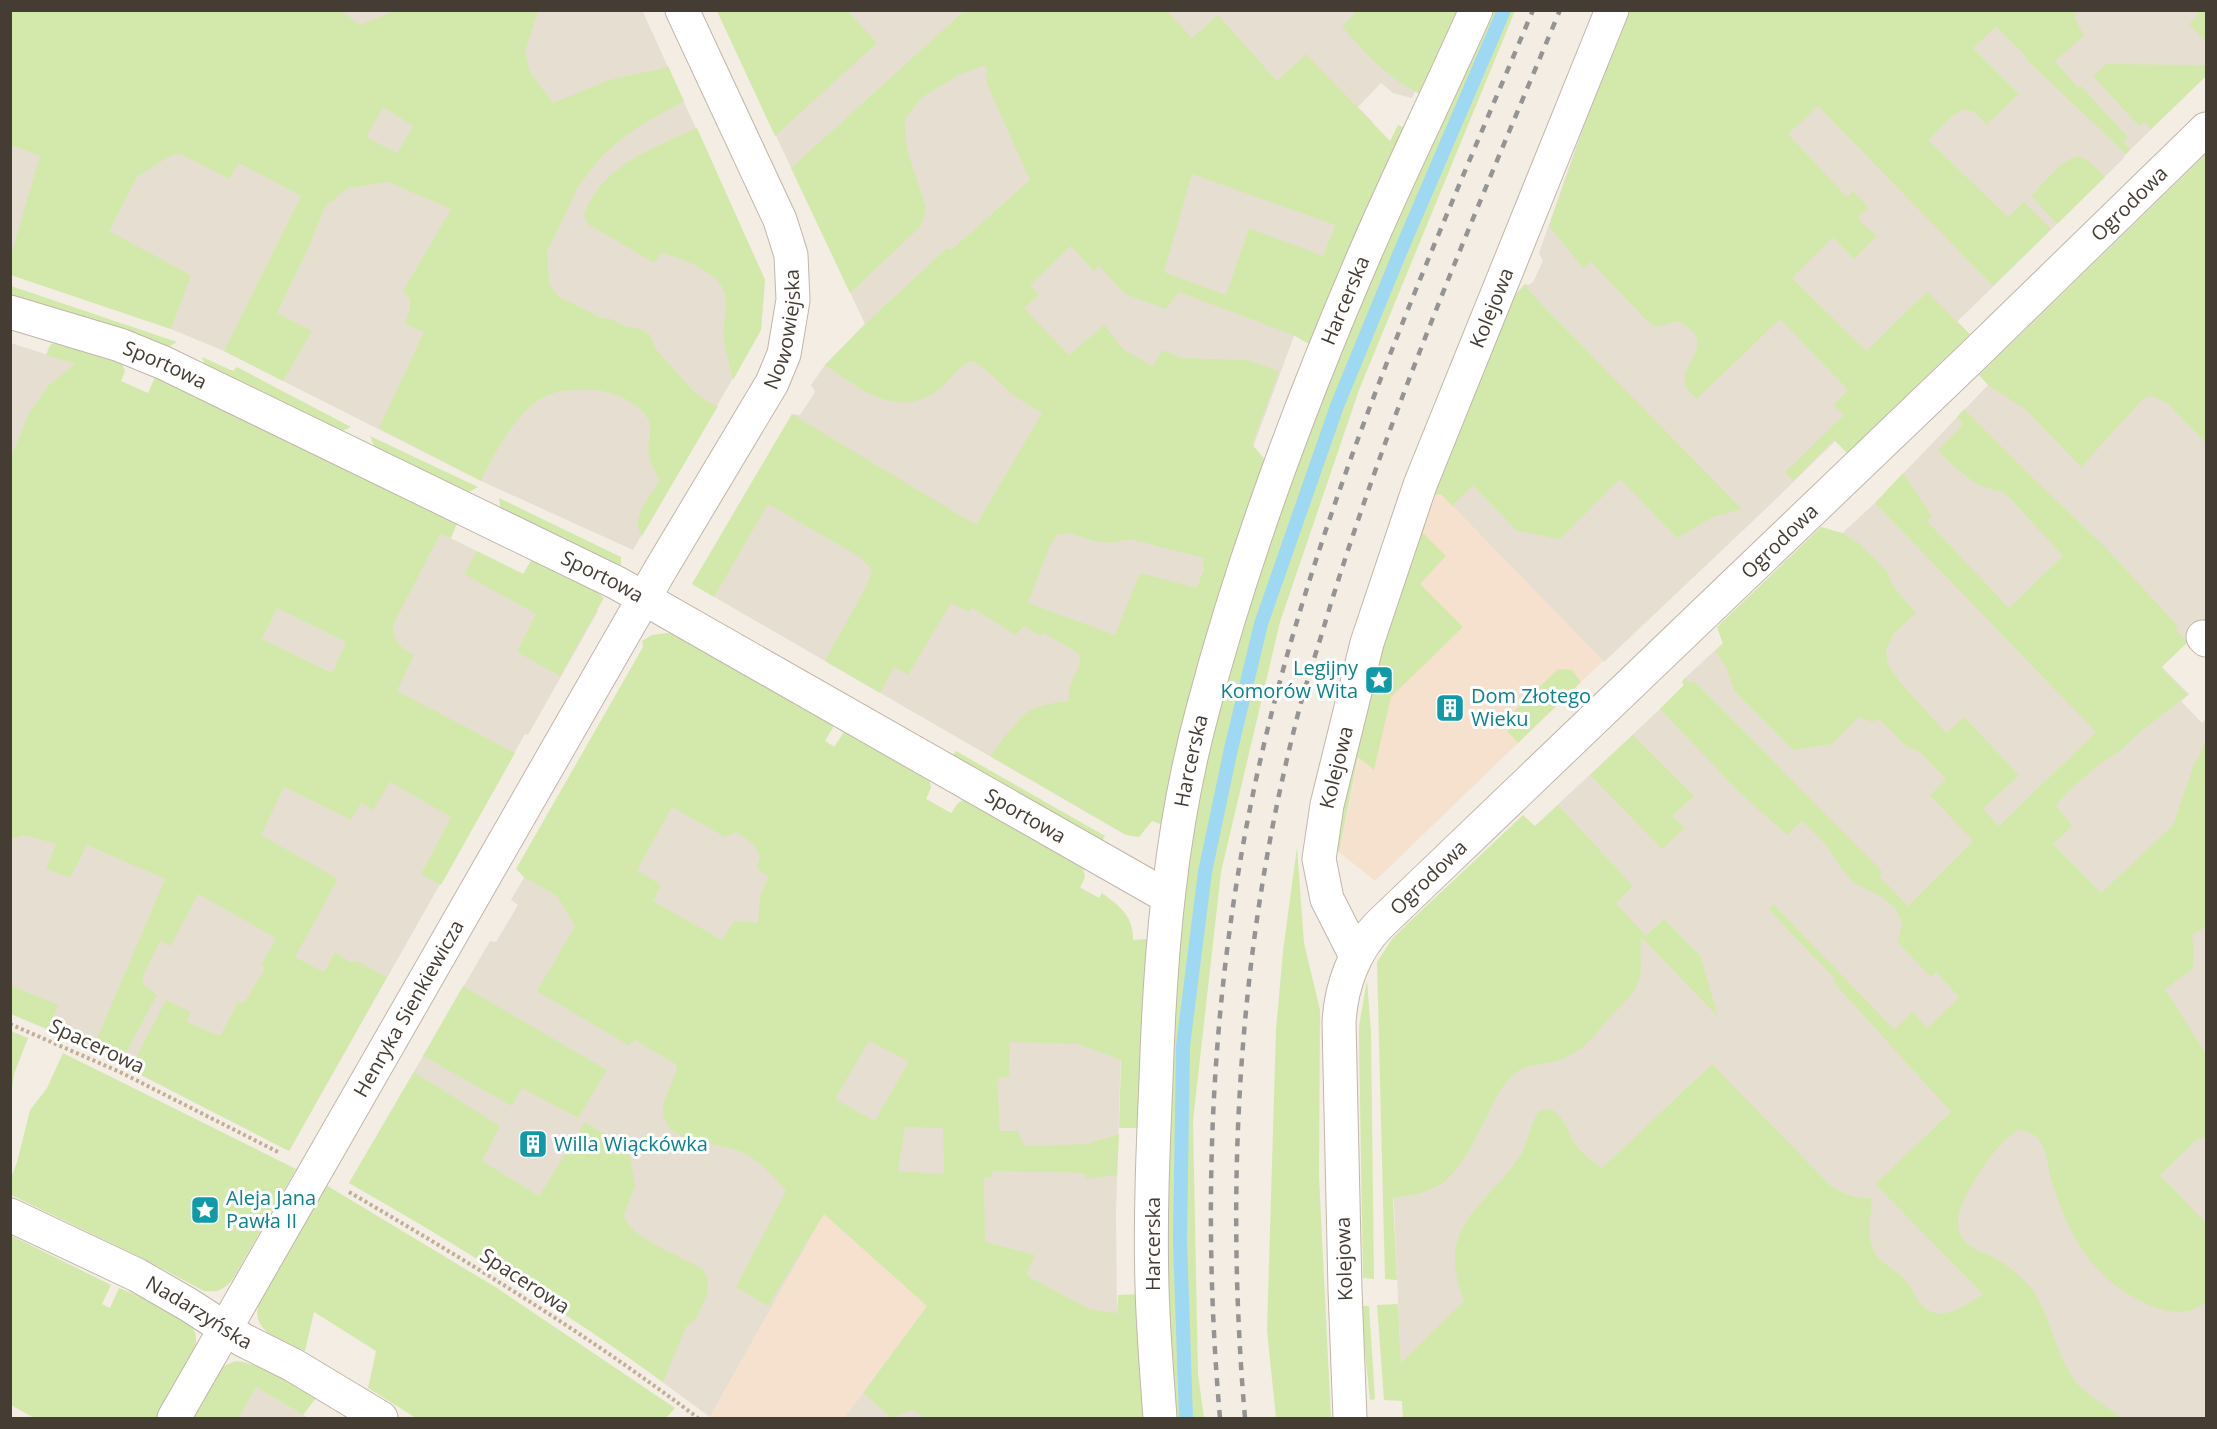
<svg xmlns="http://www.w3.org/2000/svg" width="2217" height="1429" font-family="'Open Sans',sans-serif">
<style>
.residential{fill:#e7ded2}
.commercial{fill:#f6e1ce}
.green{fill:#d3e9ab;fill-rule:evenodd}
.lines{fill:none;stroke-linecap:round;stroke-linejoin:round}
.stream{stroke:#9ed8f2;stroke-width:14}
.street-casing{stroke:#c1b6aa;stroke-width:35}
.path{stroke:#c0ae97;stroke-width:4;stroke-dasharray:3 3;stroke-linecap:butt}
.street{stroke:#fff;stroke-width:33}
.rail{stroke:#949494;stroke-width:4.5;stroke-dasharray:8 8;stroke-linecap:butt}
.labels{text-anchor:middle;stroke-width:6;stroke-linejoin:round;paint-order:stroke}
.street-label{font-size:20px;fill:#453d34;stroke:#fff}
.culture-label{font-size:20px;fill:#0d838f;stroke:#fff;text-anchor:start}
</style>
<rect width="100%" height="100%" fill="#f3ede4"/>
<!-- residential -->
<g class="residential">
<polygon points="642,10 765,280 761,330 633,550 481,481 224,351 171,329 11,275 11,11"/>
<polygon points="717,11 1452,11 1412,98 1393,93 1381,83 1358,107 1373,122 1211,561 1204,559 1202,565 1204,566 1126,835 692,584 792,414 800,415 815,392 811,385 825,365 865,324"/>
<polygon points="1898,11 2206,11 2206,76 2126,154 2122,160 2057,224 1775,500 1604,662 1453,507 1434,495 1528,285 1533,282 1543,261 1539,253 1593,98"/>
<polygon points="2206,175 2206,624 2162,667 2189,694 2181,701 2202,723 2206,719 2206,1418 1403,1418 1384,968 1532,824 1535,826 1660,709 1684,685 1682,682 1685,678 1875,503 1988,385"/>
<polygon points="11,343 82,366 11,571"/>
<polygon points="339,483 598,611 528,735 525,734 289,1151 117,1063 93,1048 11,1014 10,710 276,609"/>
<polygon points="652,656 825,741 1125,913 1116,1214 1117,1313 1126,1418 844,1418 927,1306 824,1214 710,1417 616,1348 539,1297 430,1229 349,1183 490,941 496,942 518,905 511,900"/>
<polygon points="238,1376 308,1418 213,1418"/>
</g>
<!-- commercial -->
<g class="commercial">
<polygon points="1441,494 1603,661 1375,881 1339,852 1365,727 1434,495"/>
<polygon points="824,1214 927,1306 844,1418 711,1418 710,1417"/>
</g>
<!-- green -->
<g class="green">
<path d="M340,10l20,15 34,-14h144l-13,41 5,20 23,31c23,-9 45,-20 68,-26 17,-4 31,-5 47,-11l16,35 -41,23 -22,15 -19,17 -23,29 -32,67 2,24 1,9 9,12 43,21 9,1 14,7 15,3 9,5 7,15 39,44 15,10 8,3 -76,130c-13,-17 8,-39 17,-55 -3,-9 -9,-18 -10,-26 -4,-16 9,-26 -6,-43 -12,-13 -33,-21 -50,-22 -16,0 -35,-1 -49,7 -28,15 -50,56 -63,84l-102,-53 45,-96 -19,-8 5,-15v-10l-7,-8 48,-82 -63,-27 -40,6 -23,19 -16,39 -32,67 35,18 -29,50 -59,-30 77,-155 -62,-33 -10,16 -50,-26 -11,4 -31,20 -28,54 82,44 -20,54 -160,-54v-20l29,-99 -29,-11v-134zM383,107l30,19 -16,27 -31,-16z"/>
<polygon points="717,11 848,11 877,43 775,136"/>
<path d="M964,11h203l25,27 26,-23 59,66 29,-27 84,87 8,-16 7,3 -94,217 -18,-10 -114,-43 -13,17 -41,-15 -26,-28 -5,5 -23,-25 -41,39 9,10 -15,13 45,47 35,-30 20,25 29,16 9,-16 20,8 65,2 32,11 -27,73 14,17 -103,364 -11,-4 -13,16 -13,-2 -136,-79c8,-10 30,-41 41,-46 11,-5 25,-8 37,-9 1,-5 1,-11 2,-15 4,-12 12,-18 9,-32l-35,-21 -3,3 -17,-10 -8,9 -44,-27 -3,4 -18,-9 -43,72 -14,-8 -14,26 -55,-32 42,-76 5,-15 -12,-13 -92,-53 -54,93 -22,-13 100,-170 184,111 66,-112 -28,-17 -28,-26 -13,-9c-13,3 -21,17 -31,26 -42,35 -81,3 -117,-22l40,-41 82,-76 4,2 79,-70 -43,-96 -1,-19 -25,9 -39,23 -17,22 2,30 19,59 -5,18 -71,67 -59,-125zM1192,174l143,51 -12,31 -74,-28 -23,67 -62,-23zM1069,533l24,8 18,2 19,-4 74,19 -2,7 2,2 -7,21 -57,-15 -25,62 -87,-32 21,-55 8,-13z"/>
<path d="M1353,11h106l-39,83c-32,-15 -54,-41 -78,-67l13,-14z"/>
<polygon points="1490,11 1515,11 1359,390 1280,622 1221,872 1193,1121 1198,1374 1204,1418 1175,1418 1167,1328 1169,1085 1180,905 1193,825 1216,720 1245,612 1278,514 1322,398 1383,247"/>
<path d="M1625,11h452l-2,7 9,18 -29,25 23,27 3,-2 47,51 -5,5 7,8 -4,4 -100,-95v-3l-30,-29 -23,21 46,46 -32,31 -13,-13 -10,-3 -12,7 -24,24 80,77 16,-15 27,27 -58,57 -175,-180 -30,28 59,63 6,-6 16,17 -12,10 20,18 -23,23 -21,-22 -41,41 74,73 61,-59 43,42 -123,119 -13,-13 -41,41 -8,-9 59,-57 -10,-10 14,-15 -68,-71 -83,80c-4,-4 -11,-10 -12,-15 -5,-23 35,-41 -7,-63l-22,6 -7,-4 -58,-61 -8,6 -34,-42z"/>
<polygon points="2195,11 2206,11 2206,42 2189,24 2198,15"/>
<polygon points="2106,64 2205,65 2206,76 2151,129 2145,122 2139,126 2093,76"/>
<path d="M697,128l68,152 -4,50 -28,50c-3,-15 -9,-32 -10,-47 0,-12 5,-26 2,-38 -4,-23 -44,-37 -64,-42l-7,10 -66,-39 -4,-10c18,-49 69,-66 113,-86z"/>
<polygon points="2206,154 2206,443 2167,403 2151,396 2143,399 2081,467 2025,409 1988,385 1979,375"/>
<path d="M2079,156l12,7 14,14 -48,47 -26,-28c13,-13 30,-37 48,-40z"/>
<polygon points="1525,284 1528,285 1527,288 1544,307 1742,509 1713,517 1677,538 1620,479 1560,539 1517,531 1473,485 1452,506 1441,494 1434,495 1423,533 1446,556 1420,584 1463,627 1391,697 1374,770 1358,757 1339,852 1336,849 1338,820 1412,537 1503,321 1516,294"/>
<polygon points="11,286 177,342 167,348 12,295"/>
<path d="M59,341l62,20 4,10 -4,10 27,12 8,-18 302,146 -7,17 -11,-4 -47,91c1,17 7,22 21,30l-17,36 118,62 -74,132 -20,-11 30,-57 -61,-35 -17,28 -12,-7 -10,17 -67,-33 -23,48 77,44 -43,78 29,15 11,-20 15,10 7,-1 30,16 -98,174 -159,-82 36,-69 25,12 -4,10 33,14 18,-34 6,1 21,-35 -4,-3 15,-27 -78,-44 -27,52 -11,-5 -17,35v8l14,11 -37,69 -27,-16 72,-169 -78,-34 -17,33 -24,-9 10,-25 -31,-9 -14,4v-383l19,-45 19,-26 26,-21 -29,-9 4,-10zM277,608l69,34 -14,31 -70,-34z"/>
<polygon points="202,357 233,371 237,367 351,427 342,431 205,365"/>
<path d="M1964,409l71,71 69,66 74,80 -3,3 13,13 -27,25 27,28 -47,36 -21,20 -20,13 -30,25 -14,16 16,21 -19,18 48,49 72,-68 20,-58 13,-26v185l-14,10 2,17 -1,16 -28,20 41,65v82l-10,4 -36,35 46,48v79c-19,15 -39,11 -59,2 -55,-25 -78,-67 -95,-122 -4,-12 -5,-29 -11,-39 -6,-10 -13,-12 -23,-13 -5,4 -12,9 -17,14 -14,16 -44,58 -43,79 1,22 18,26 33,33 12,6 24,15 33,24 28,28 28,71 52,102 10,13 33,25 46,36h-736l17,-1 -1,-16 -18,-1 -7,-95 21,-1 3,59 63,-62c-29,-75 17,-90 54,-142 10,-14 11,-32 20,-47 24,-13 29,25 41,37 6,7 15,13 23,19l110,-104 119,122c12,8 26,13 41,12 -1,23 -9,49 12,65 9,7 18,12 25,21 4,6 6,14 12,20 18,21 43,2 62,-10l-108,-110 76,-72 -116,-128v-5l-66,-69 4,-6 121,125 19,-17 14,16 32,-31 -23,-25 -5,5 -33,-34 4,-21 -7,-14 -15,-12 -26,-13 -13,-15 -15,-23 -24,-24 -15,14 -49,-44 -78,-82 24,-24 -2,-3 3,-4 5,6 4,-3 188,190 -3,5 29,30 65,-65 -43,-46 16,-16 -26,-27 -13,-5 -28,-28 -7,3 -13,-5 -27,27 -39,6 -58,-58 -9,-25 -11,-16 8,-7 -6,-17 104,-100 21,6 18,11 28,28 4,13 24,28 -22,20 -8,18 1,11 12,19 47,52 18,-16 55,58 -36,34 16,17 97,-94 -221,-229 28,-30 29,43 -5,5 82,87 54,-52 -58,-63 -22,-6 -12,-7 -21,-17 -12,-13 25,-26 -6,-7z"/>
<polygon points="370,436 478,487 467,493 375,448"/>
<polygon points="499,498 621,557 621,565 608,562 501,511"/>
<polygon points="477,551 523,574 533,557 596,591 604,598 560,676 517,652 536,614 464,574"/>
<path d="M667,633l9,1 159,90 -10,17 9,6 12,-18 83,50 2,9 -5,11 25,14 7,-10 7,-4 118,68 2,10 -5,11 19,10 3,-5c18,13 32,24 31,47l14,-1 -8,189h-20l2,-68 -43,-16 -68,-2 -1,34 -12,3 3,52h18l6,15 62,-2 33,-10 -2,41 -31,4 -2,-6 -91,-2 -2,6h-7l1,65 50,13 -9,20 63,34 28,4 1,-18 20,-1 8,124h-220l-14,-8 -20,8 -29,-25 64,-87 -103,-92 -56,92 -32,-19 50,-96c-13,-15 -26,-31 -45,-39 -23,-11 -68,-6 -77,-34 -6,-16 12,-37 13,-53l-42,-25 -7,5 -91,-54 38,-65 -18,-30 -33,-19 -8,-8 127,-222 -1,-6 10,-6zM672,807l53,30 11,-5 16,11 8,12 -3,13 11,9 -8,19 -2,27 -24,-2 -12,19 -69,-39 8,-16 -24,-15zM869,1041l40,20 -34,60 -40,-22zM905,1127l38,1 1,46 -46,-3z"/>
<polygon points="1558,669 1572,670 1581,682 1518,743 1508,732 1507,718"/>
<polygon points="1633,735 1694,796 1672,816 1685,828 1662,849 1590,775"/>
<polygon points="956,751 1105,836 1101,843 951,757"/>
<path d="M1558,805l75,81 -17,17 30,33 18,-17 37,38 17,60 -76,-79c-4,15 2,31 -4,45 -6,16 -19,23 -29,35 -14,17 -26,34 -47,41 -18,7 -36,3 -51,18 -10,10 -16,23 -22,35 -11,21 -25,54 -44,69 -15,12 -33,14 -52,17l4,82 -12,-1 -8,-317 15,-23 12,-12 119,-112 12,11z"/>
<polygon points="1297,847 1304,943 1320,1010 1319,1177 1331,1418 1276,1418 1267,1331 1276,1030 1283,951"/>
<polygon points="1367,980 1371,1032 1374,1279 1363,1278 1359,1043 1359,1026"/>
<polygon points="10,985 58,1005 49,1030 11,1014"/>
<polygon points="463,986 607,1070 578,1118 522,1088 512,1106 423,1056"/>
<polygon points="11,1031 28,1038 14,1074 11,1095"/>
<path d="M63,1053l233,116 -62,108c-8,12 -16,16 -30,14l-60,-32 -133,-64v-17l6,-16 13,-52 17,-22z"/>
<path d="M414,1072l86,54 -18,35 57,35 46,-74 41,25 5,15 4,23 -11,31c7,23 58,40 78,53l6,8 -1,18 -11,24 -10,8 -23,55c-100,-72 -206,-137 -314,-199z"/>
<path d="M326,1185l171,103 178,120 -9,10h-250l-48,-30 8,-37 -62,-39 -9,39 -37,-18c-10,-8 -12,-17 -10,-28z"/>
<path d="M10,1235l101,50 -9,19 8,4 9,-20c15,5 65,28 73,39 5,7 5,15 2,23l-37,68h-123l-23,-13z"/>
<polygon points="1360,1306 1369,1306 1375,1399 1370,1400"/>
<path d="M235,1361c26,2 60,23 81,37l-13,17 -47,-28 -17,30 2,1h-49l30,-51z"/>
</g>
<g class="lines">
<!-- stream -->
<polyline class="stream" points="1186,1418 1180,1240 1183,1046 1205,872 1231,749 1261,624 1337,406 1401,250 1504,10"/>
<!-- street casing -->
<g class="street-casing">
<g id="street">
<path id="s1" d="M10,312l110,33 44,18 453,220 551,314"/>
<polyline points="2203,637 2206,640"/>
<path id="s2" d="M1356,956l-29,-57 -8,-40 8,-54 40,-162 53,-158 192,-475"/>
<path id="s3" d="M10,1215l127,60 52,30 54,35 50,25 88,53"/>
<path id="s4" d="M174,1418l485,-846 113,-189 12,-29 9,-54 -2,-45 -11,-35 -98,-210"/>
<path id="s5" d="M1160,1418c-3,-43 -7,-88 -8,-132 -2,-68 1,-137 4,-206 4,-125 14,-250 47,-371 41,-156 99,-310 163,-458 35,-81 74,-160 110,-241"/>
<path id="s6" d="M1350,1418l-5,-128 -6,-268c2,-35 15,-72 40,-97l596,-571 231,-225"/>
</g>
</g>
<!-- path -->
<g class="path">
<polyline points="10,1024 120,1072 280,1153"/>
<path d="M349,1192c120,70 238,142 349,226"/>
</g>
<!-- street -->
<use href="#street" class="street"/>
<!-- rail -->
<g class="rail">
<path d="M1220,1418c-20,-226 -8,-456 45,-678 60,-251 168,-492 268,-730"/>
<path d="M1245,1418c-20,-230 -7,-467 50,-692 9,-38 22,-75 33,-113 63,-206 149,-404 232,-603"/>
</g>
</g>
<!-- icons -->
<defs>
<g id="sight-square" transform="scale(1.5)"><rect x="-9" y="-9" width="18" height="18" rx="4" fill="#0f9aa8" stroke="#fff"/><path d="M0-6L1.8-2.2L6-1.7L2.9 1.2L3.7 5.4L0 3.3L-3.7 5.4L-2.9 1.2L-6-1.7L-1.8-2.2Z" fill="#fff"/></g>
<g id="building-square" transform="scale(1.5)"><rect x="-9" y="-9" width="18" height="18" rx="4" fill="#0f9aa8" stroke="#fff"/><path d="M-4-6H4V6H1V3H-1V6H-4ZM-2.5-4.3h1.7v1.8h-1.7ZM.8-4.3h1.7v1.8H.8ZM-2.5-1h1.7V.8h-1.7ZM.8-1h1.7V.8H.8Z" fill="#fff"/></g>
</defs>
<g fill-rule="evenodd">
<use href="#sight-square" x="1379" y="680"/>
<use href="#building-square" x="1450" y="708"/>
<use href="#building-square" x="533" y="1144"/>
<use href="#sight-square" x="205" y="1210"/>
</g>
<g class="labels">
<!-- street labels -->
<g class="street-label">
<text dy="7" stroke="none"><textPath href="#s6" startOffset="1544">Ogrodowa</textPath></text>
<text dy="7" stroke="none"><textPath href="#s5" startOffset="1146">Harcerska</textPath></text>
<text dy="7" stroke="none"><textPath href="#s2" startOffset="684">Kolejowa</textPath></text>
<text dy="7" stroke="none"><textPath href="#s4" startOffset="1251">Nowowiejska</textPath></text>
<text dy="7" stroke="none"><textPath href="#s1" startOffset="164">Sportowa</textPath></text>
<text dy="7" stroke="none"><textPath href="#s6" startOffset="1058">Ogrodowa</textPath></text>
<text dy="7" stroke="none"><textPath href="#s1" startOffset="650">Sportowa</textPath></text>
<text dy="7" stroke="none"><textPath href="#s5" startOffset="660">Harcerska</textPath></text>
<text dy="7" stroke="none"><textPath href="#s2" startOffset="198">Kolejowa</textPath></text>
<text dy="7" stroke="none"><textPath href="#s1" startOffset="1136">Sportowa</textPath></text>
<text dy="7" stroke="none"><textPath href="#s6" startOffset="572">Ogrodowa</textPath></text>
<text dy="7" stroke="none"><textPath href="#s4" startOffset="472">Henryka Sienkiewicza</textPath></text>
<text transform="translate(97 1046) rotate(25)" y="7">Spacerowa</text>
<text transform="translate(1153 1244) rotate(-90)" y="7">Harcerska</text>
<text transform="translate(1344 1259) rotate(-92)" y="7">Kolejowa</text>
<text transform="translate(525 1281) rotate(33)" y="7">Spacerowa</text>
<text dy="7" stroke="none"><textPath href="#s3" startOffset="213">Nadarzyńska</textPath></text>
</g>
<!-- culture labels -->
<g class="culture-label">
<text x="1358" y="675" text-anchor="end">Legijny<tspan x="1358" dy="23">Komorów Wita</tspan></text>
<text x="1471" y="703">Dom Złotego<tspan x="1471" dy="23">Wieku</tspan></text>
<text x="554" y="1151">Willa Wiąckówka</text>
<text x="226" y="1205">Aleja Jana<tspan x="226" dy="23">Pawła II</tspan></text>
</g>
</g>
<!-- border -->
<rect width="2217" height="1429" fill="none" stroke="#453d34" stroke-width="24"/>
</svg>
